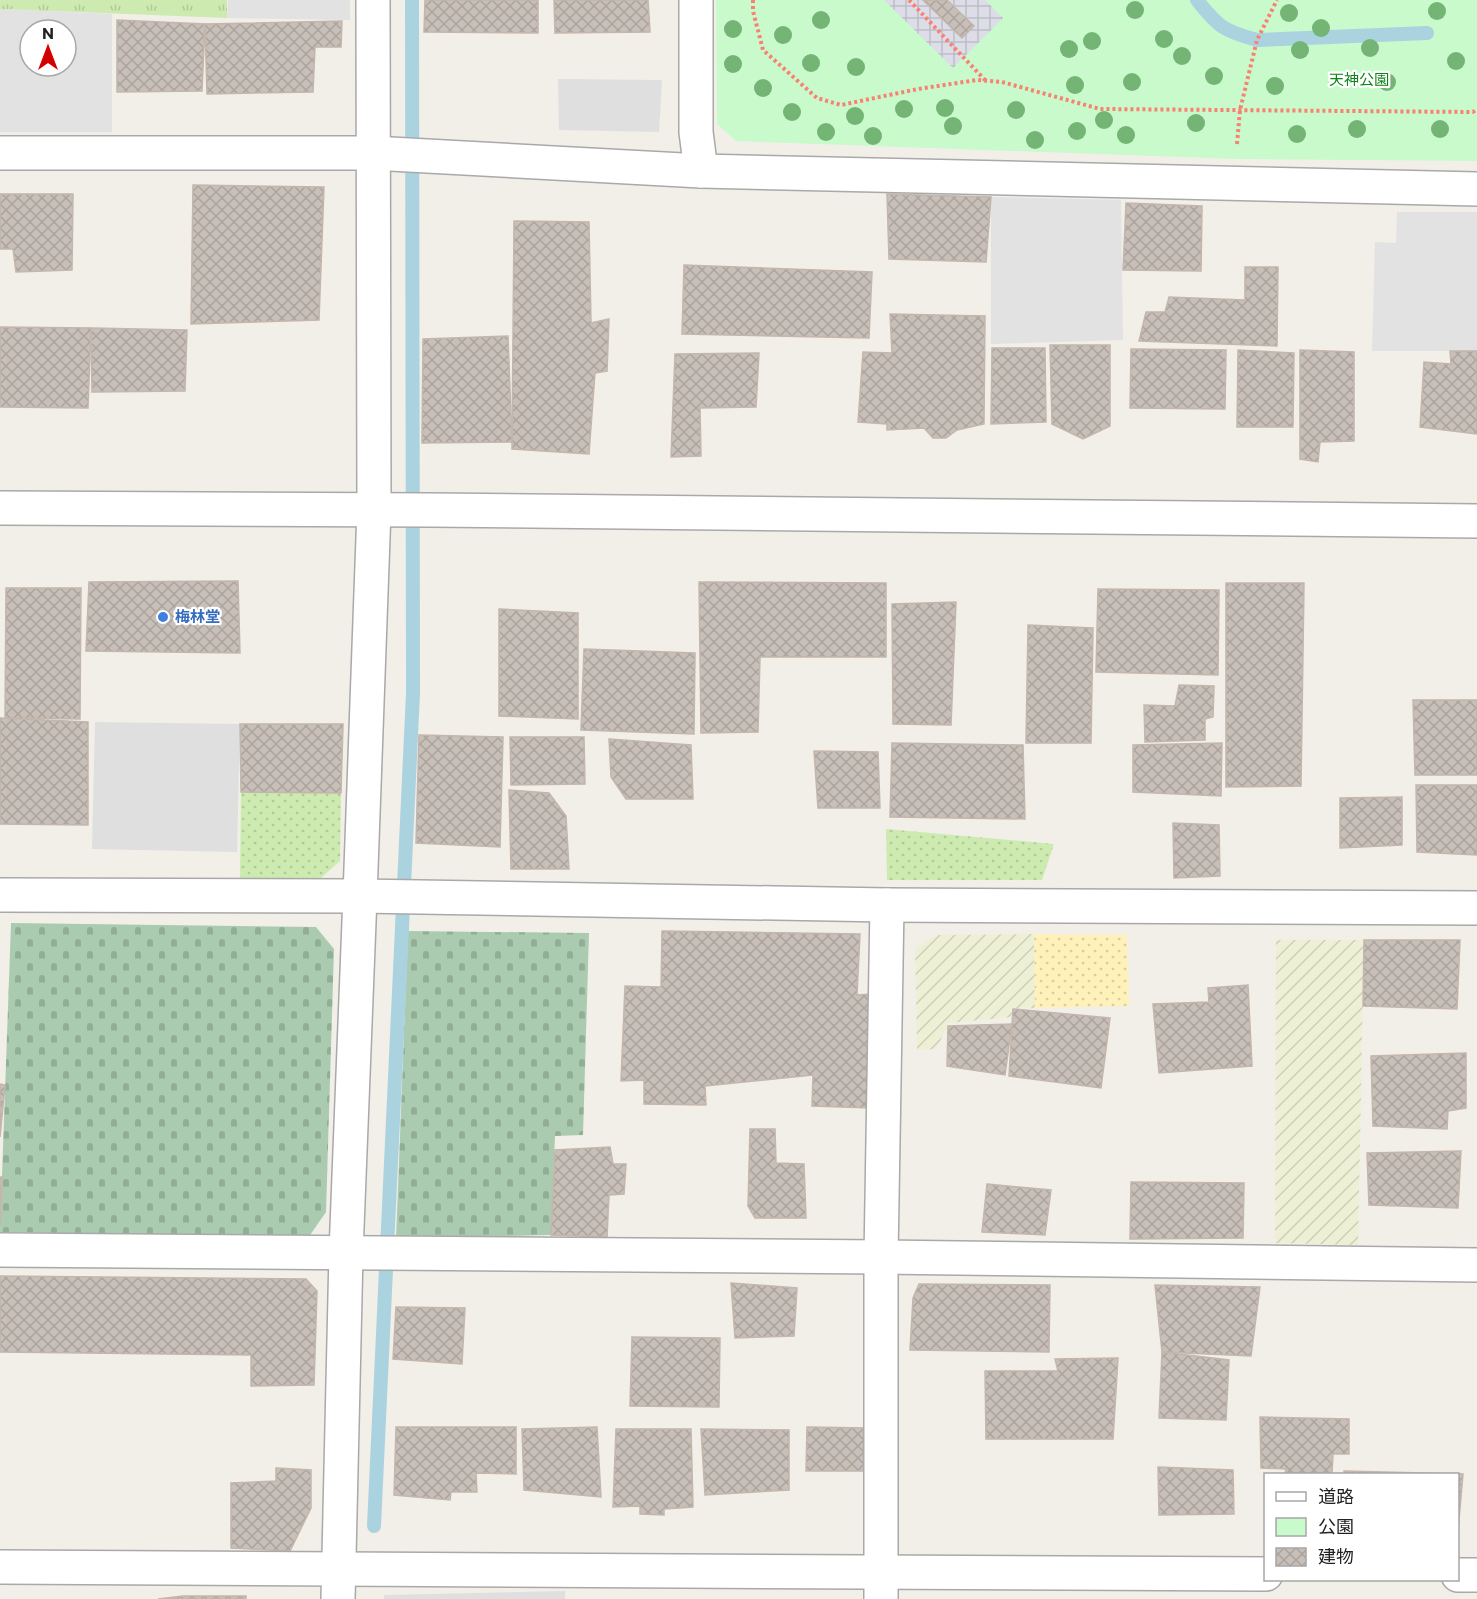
<svg xmlns="http://www.w3.org/2000/svg" width="1477" height="1599" font-family="Commissioner,'Noto Sans JP',sans-serif">
<style>
.residential{fill:#e0dfdf}
.farmland{fill:url(#farmland-furrows)}
.grass{fill:url(#grass-tufts)}
.sand{fill:url(#sand-dots)}
.cemetery{fill:url(#cemetery-stones)}
.park{fill:#c8facc}
.garden{fill:url(#garden-dots)}
.parking{fill:#e2e2e2;fill-rule:evenodd}
.plaza{fill:url(#plaza-grid)}
.lines{fill:none;stroke-linecap:round;stroke-linejoin:round}
.stream{stroke:#aad3df;stroke-width:14}
.building{fill:url(#building-cross-hatch);stroke:#c4b6ab;stroke-width:1.5}
.minor-casing{stroke:#a9a9a9;stroke-width:36}
.tertiary-casing{stroke:#a9a9a9;stroke-width:36}
.path{stroke:#fa8072;stroke-width:4;stroke-dasharray:3 3;stroke-linecap:butt}
.minor{stroke:#fff;stroke-width:33}
.tertiary{stroke:#fff;stroke-width:33}
.tree{fill:#74b475}
.shop-dot{fill:#3f7fe0;stroke:#fff;stroke-width:2}
.labels{text-anchor:middle;stroke-width:4.5;stroke-linejoin:round;paint-order:stroke}
.park-label{font-size:15px;fill:#0c8416;stroke:#fff}
.shop-label{font-size:15px;font-weight:bold;fill:#366cbe;stroke:#fff;text-anchor:start}
</style>
<defs>
<pattern id="farmland-furrows" width="10" height="10" patternUnits="userSpaceOnUse" patternTransform="scale(1.5)"><rect width="10" height="10" fill="#eef0d5"/><path d="M-1 1l2-2M0 10L10 0M9 11l2-2" fill="none" stroke="#ccceb7"/></pattern>
<pattern id="grass-tufts" width="24" height="20" patternUnits="userSpaceOnUse" patternTransform="scale(1.5)"><rect width="24" height="20" fill="#cdebb0"/><path d="M3 7l-1-3M5 7V3M7 7l1-3M15 17l-1-3M17 17v-4M19 17l1-3" fill="none" stroke="#b0c997"/></pattern>
<pattern id="sand-dots" width="8" height="8" patternUnits="userSpaceOnUse" patternTransform="scale(1.5)"><rect width="8" height="8" fill="#fff1ba"/><path d="M2 2h.1M6 6h.1" fill="none" stroke="#dacea0" stroke-width="1.8" stroke-linecap="round"/></pattern>
<pattern id="cemetery-stones" width="16" height="16" patternUnits="userSpaceOnUse" patternTransform="scale(1.5)"><rect width="16" height="16" fill="#aacbaf"/><path d="M2 7V4a2 2 0 0 1 4 0v3zM10 15v-3a2 2 0 0 1 4 0v3z" fill="#92ae96"/></pattern>
<pattern id="garden-dots" width="8" height="8" patternUnits="userSpaceOnUse" patternTransform="scale(1.5)"><rect width="8" height="8" fill="#cdebb0"/><path d="M2 2h.1M6 6h.1" fill="none" stroke="#b0c997" stroke-width="1.8" stroke-linecap="round"/></pattern>
<pattern id="plaza-grid" width="8" height="8" patternUnits="userSpaceOnUse" patternTransform="scale(1.5)"><rect width="8" height="8" fill="#dddde8"/><path d="M0 4h8M4 0v8" fill="none" stroke="#bdbdc7"/></pattern>
<pattern id="building-cross-hatch" width="8" height="8" patternUnits="userSpaceOnUse" patternTransform="scale(1.5)"><rect width="8" height="8" fill="#c7bfb8"/><path d="M0 0l8 8M0 8l8-8" fill="none" stroke="#aba49e"/></pattern>
</defs>
<rect width="100%" height="100%" fill="#f2efe9"/>
<!-- residential -->
<g class="residential">
<polygon points="558,79 662,80 659,132 559,130"/>
<polygon points="95,722 240,724 237,852 92,849"/>
<polygon points="565,1591 565,1599 384,1599 384,1595"/>
</g>
<!-- farmland -->
<g class="farmland">
<polygon points="1034,934 1035,1008 1013,1009 1013,1017 949,1023 936,1049 917,1050 915,948 937,935"/>
<polygon points="1276,940 1364,940 1358,1245 1275,1243"/>
</g>
<!-- grass -->
<polygon class="grass" points="0,0 227,0 227,18 0,9"/>
<!-- sand -->
<polygon class="sand" points="1034,934 1127,935 1129,1006 1035,1008"/>
<!-- cemetery -->
<g class="cemetery">
<polygon points="11,923 316,927 334,949 326,1212 308,1238 0,1232"/>
<polygon points="408,931 589,933 583,1135 555,1136 551,1235 396,1239"/>
</g>
<!-- park -->
<polygon class="park" points="716,0 1477,0 1477,161 1236,159 736,141 717,124"/>
<!-- garden -->
<g class="garden">
<polygon points="241,792 341,793 340,861 320,879 240,878"/>
<polygon points="886,829 1054,844 1042,880 887,880"/>
</g>
<!-- parking -->
<g class="parking">
<polygon points="228,0 350,0 350,20 227,18"/>
<path d="M0,9l112,5v118h-112zM30,30h36v36h-36z"/>
<polygon points="991,197 1121,200 1123,340 991,344"/>
<polygon points="1397,212 1477,212 1477,351 1372,351 1375,242 1396,243"/>
</g>
<!-- plaza -->
<polygon class="plaza" points="884,0 923,0 962,38 974,26 947,0 985,0 1003,18 953,68"/>
<g class="lines">
<!-- stream -->
<g class="stream">
<path d="M1197,0c21,27 27,31 60,40l170,-7"/>
<polyline points="374,1526 413,693 412,0"/>
</g>
</g>
<!-- building -->
<g class="building">
<polygon points="425,0 538,0 538,33 424,32"/>
<polygon points="554,0 648,0 650,32 555,33"/>
<polygon points="923,0 947,0 974,26 962,38"/>
<polygon points="117,20 205,24 202,91 117,92"/>
<polygon points="342,21 341,47 315,47 313,92 207,94 205,24"/>
<polygon points="193,185 324,187 319,320 191,324"/>
<polygon points="0,194 73,194 72,270 16,272 13,249 0,249"/>
<polygon points="887,194 991,197 986,262 889,259"/>
<polygon points="1126,203 1202,206 1201,271 1123,270"/>
<polygon points="514,221 589,222 591,323 609,319 607,371 595,373 589,454 512,449"/>
<polygon points="684,265 872,272 869,338 682,334"/>
<polygon points="1245,267 1278,267 1277,346 1139,341 1146,312 1165,312 1169,297 1245,300"/>
<polygon points="890,314 985,316 984,424 957,430 946,438 933,438 924,428 887,430 887,424 858,422 863,352 892,353"/>
<polygon points="0,327 91,328 88,408 0,407"/>
<polygon points="91,328 187,330 185,391 92,392"/>
<polygon points="508,336 512,442 422,443 423,339"/>
<polygon points="1050,345 1110,345 1110,426 1083,439 1052,424"/>
<polygon points="992,348 1045,348 1046,422 991,424"/>
<polygon points="1131,349 1226,350 1225,409 1130,408"/>
<polygon points="1238,350 1294,353 1293,427 1237,427"/>
<polygon points="1300,350 1354,352 1354,441 1320,442 1318,462 1300,459"/>
<polygon points="1450,351 1477,351 1477,434 1420,427 1424,362 1451,364"/>
<polygon points="759,353 756,407 700,408 701,456 671,457 675,354"/>
<polygon points="238,581 240,653 86,651 89,582"/>
<polygon points="699,582 886,583 886,657 760,657 758,732 701,733"/>
<polygon points="1226,583 1304,583 1301,786 1226,787"/>
<polygon points="6,588 81,588 80,719 5,718"/>
<polygon points="1098,589 1219,590 1218,675 1096,672"/>
<polygon points="956,602 951,725 893,724 892,604"/>
<polygon points="499,609 578,613 578,719 499,716"/>
<polygon points="1028,625 1093,628 1091,743 1026,743"/>
<polygon points="584,649 695,653 694,734 581,730"/>
<polygon points="1179,685 1214,686 1213,717 1205,719 1205,740 1145,742 1144,705 1175,706"/>
<polygon points="1413,700 1477,700 1477,775 1415,775"/>
<polygon points="0,718 88,722 88,825 0,824"/>
<polygon points="240,724 343,724 341,793 241,792"/>
<polygon points="419,735 503,737 500,847 416,843"/>
<polygon points="510,737 584,737 585,784 511,785"/>
<polygon points="609,739 691,745 693,799 626,799 611,777"/>
<polygon points="892,743 1023,745 1025,819 890,817"/>
<polygon points="1222,743 1221,796 1133,792 1133,745"/>
<polygon points="814,751 878,752 880,808 818,808"/>
<polygon points="1416,785 1477,785 1477,855 1417,852"/>
<polygon points="509,790 549,793 566,816 569,869 511,869"/>
<polygon points="1402,797 1402,845 1340,848 1340,798"/>
<polygon points="1173,823 1219,825 1220,876 1174,878"/>
<polygon points="662,931 860,934 857,995 872,994 871,1108 812,1106 813,1075 705,1086 706,1105 644,1104 644,1080 621,1081 625,986 661,987"/>
<polygon points="1364,940 1460,940 1457,1009 1363,1006"/>
<polygon points="1248,985 1252,1066 1159,1073 1153,1004 1209,1002 1208,988"/>
<polygon points="1013,1009 1110,1018 1101,1088 1009,1076"/>
<polygon points="1012,1024 1005,1075 947,1066 948,1026"/>
<polygon points="1466,1053 1466,1108 1448,1111 1447,1129 1373,1126 1371,1056"/>
<polygon points="0,1084 5,1085 0,1137"/>
<polygon points="750,1129 775,1129 776,1163 804,1164 806,1218 755,1218 748,1206"/>
<polygon points="610,1147 613,1164 626,1164 624,1194 609,1195 607,1237 551,1235 555,1150"/>
<polygon points="1461,1151 1458,1208 1369,1205 1367,1153"/>
<polygon points="0,1177 2,1177 0,1227"/>
<polygon points="1131,1182 1244,1183 1243,1238 1130,1239"/>
<polygon points="987,1184 1051,1190 1045,1235 982,1232"/>
<polygon points="0,1276 306,1279 317,1291 314,1385 251,1386 251,1355 0,1352"/>
<polygon points="731,1283 797,1288 794,1336 735,1338"/>
<polygon points="919,1284 1050,1285 1049,1352 910,1350 913,1298"/>
<polygon points="1155,1285 1260,1287 1251,1356 1162,1352"/>
<polygon points="396,1307 465,1308 462,1364 393,1359"/>
<polygon points="632,1337 720,1338 719,1407 630,1406"/>
<polygon points="1162,1352 1229,1360 1226,1420 1159,1418"/>
<polygon points="1118,1358 1113,1439 986,1439 985,1371 1058,1371 1055,1359"/>
<polygon points="1260,1417 1349,1419 1349,1454 1333,1454 1332,1474 1285,1474 1286,1469 1261,1468"/>
<polygon points="396,1427 516,1427 516,1474 476,1473 477,1492 451,1492 450,1500 394,1495"/>
<polygon points="597,1427 601,1497 524,1490 522,1429"/>
<polygon points="807,1427 867,1428 865,1471 806,1471"/>
<polygon points="616,1429 691,1429 693,1507 664,1509 664,1515 640,1514 640,1506 613,1507"/>
<polygon points="701,1429 789,1430 789,1490 705,1495"/>
<polygon points="1158,1467 1233,1470 1234,1514 1159,1515"/>
<polygon points="276,1468 311,1470 311,1508 290,1551 231,1548 231,1483 276,1481"/>
<polygon points="1344,1471 1463,1474 1458,1531 1458,1474 1344,1474"/>
<polygon points="183,1596 246,1596 246,1599 158,1599"/>
</g>
<g class="lines">
<!-- minor casing -->
<g class="minor-casing">
<g id="minor">
<polyline points="696,0 696,132 701,171"/>
<polyline points="0,153 372,153"/>
<polyline points="0,1250 881,1257 1477,1265"/>
<path d="M0,1567c422,5 844,3 1266,7"/>
<polyline points="1458,1575 1477,1575"/>
<polyline points="338,1599 346,1253 360,896"/>
<polyline points="881,1599 881,1257 887,905"/>
</g>
</g>
<!-- tertiary casing -->
<g class="tertiary-casing">
<g id="tertiary">
<polyline points="372,153 701,171 1477,189"/>
<polyline points="0,508 430,510 1477,521"/>
<polyline points="0,895 360,896 887,905 1477,908"/>
<polyline points="360,896 374,510 373,0"/>
</g>
</g>
<!-- path -->
<g class="path">
<polyline points="753,0 753,11 763,50 817,98 841,105 918,89 977,80 1002,82 1100,109 1473,112 1477,109"/>
<polyline points="909,0 985,80"/>
<polyline points="1237,144 1240,110 1257,40 1277,0"/>
</g>
<!-- minor -->
<use href="#minor" class="minor"/>
<!-- tertiary -->
<use href="#tertiary" class="tertiary"/>
</g>
<!-- trees -->
<g class="tree">
<circle cx="1135" cy="10" r="9"/>
<circle cx="1437" cy="11" r="9"/>
<circle cx="1289" cy="13" r="9"/>
<circle cx="821" cy="20" r="9"/>
<circle cx="1321" cy="28" r="9"/>
<circle cx="733" cy="29" r="9"/>
<circle cx="783" cy="35" r="9"/>
<circle cx="1164" cy="39" r="9"/>
<circle cx="1092" cy="41" r="9"/>
<circle cx="1370" cy="48" r="9"/>
<circle cx="1069" cy="49" r="9"/>
<circle cx="1300" cy="50" r="9"/>
<circle cx="1182" cy="56" r="9"/>
<circle cx="1456" cy="61" r="9"/>
<circle cx="811" cy="63" r="9"/>
<circle cx="733" cy="64" r="9"/>
<circle cx="856" cy="67" r="9"/>
<circle cx="1214" cy="76" r="9"/>
<circle cx="1132" cy="82" r="9"/>
<circle cx="1387" cy="82" r="9"/>
<circle cx="1075" cy="85" r="9"/>
<circle cx="1275" cy="86" r="9"/>
<circle cx="763" cy="88" r="9"/>
<circle cx="945" cy="108" r="9"/>
<circle cx="904" cy="109" r="9"/>
<circle cx="1016" cy="110" r="9"/>
<circle cx="792" cy="112" r="9"/>
<circle cx="855" cy="116" r="9"/>
<circle cx="1104" cy="120" r="9"/>
<circle cx="1196" cy="123" r="9"/>
<circle cx="953" cy="126" r="9"/>
<circle cx="1357" cy="129" r="9"/>
<circle cx="1440" cy="129" r="9"/>
<circle cx="1077" cy="131" r="9"/>
<circle cx="826" cy="132" r="9"/>
<circle cx="1297" cy="134" r="9"/>
<circle cx="1126" cy="135" r="9"/>
<circle cx="873" cy="136" r="9"/>
<circle cx="1035" cy="140" r="9"/>
</g>
<!-- markers -->
<circle class="shop-dot" cx="163" cy="617" r="6"/>
<g class="labels">
<!-- park labels -->
<g class="park-label">
<text x="1359" y="85">天神公園</text>
</g>
<!-- shop labels -->
<g class="shop-label">
<text x="175" y="622">梅林堂</text>
</g>
</g>
<!-- legend -->
<rect x="1264" y="1473" width="195" height="108" fill="#ffffff" stroke="#a7a7a7" stroke-width="1.5"/>
<rect x="1276" y="1492" width="30" height="9" fill="#ffffff" stroke="#a7a7a7" stroke-width="1.5"/>
<text x="1318" y="1503" font-size="18" fill="#222222">道路</text>
<rect x="1276" y="1518" width="30" height="18" fill="#c8facc" stroke="#a7a7a7" stroke-width="1.5"/>
<text x="1318" y="1533" font-size="18" fill="#222222">公園</text>
<rect x="1276" y="1548" width="30" height="18" fill="url(#building-cross-hatch)" stroke="#a7a7a7" stroke-width="1.5"/>
<text x="1318" y="1563" font-size="18" fill="#222222">建物</text>
<!-- north arrow -->
<g transform="translate(48 48)"><circle r="28" fill="#ffffff" stroke="#a7a7a7" stroke-width="1.5"/>
<path d="M0-4.5L10 22L0 15L-10 22Z" fill="#d40000"/>
<text y="-9" font-size="16" font-weight="bold" text-anchor="middle" fill="#222222">N</text>
</g>
</svg>
